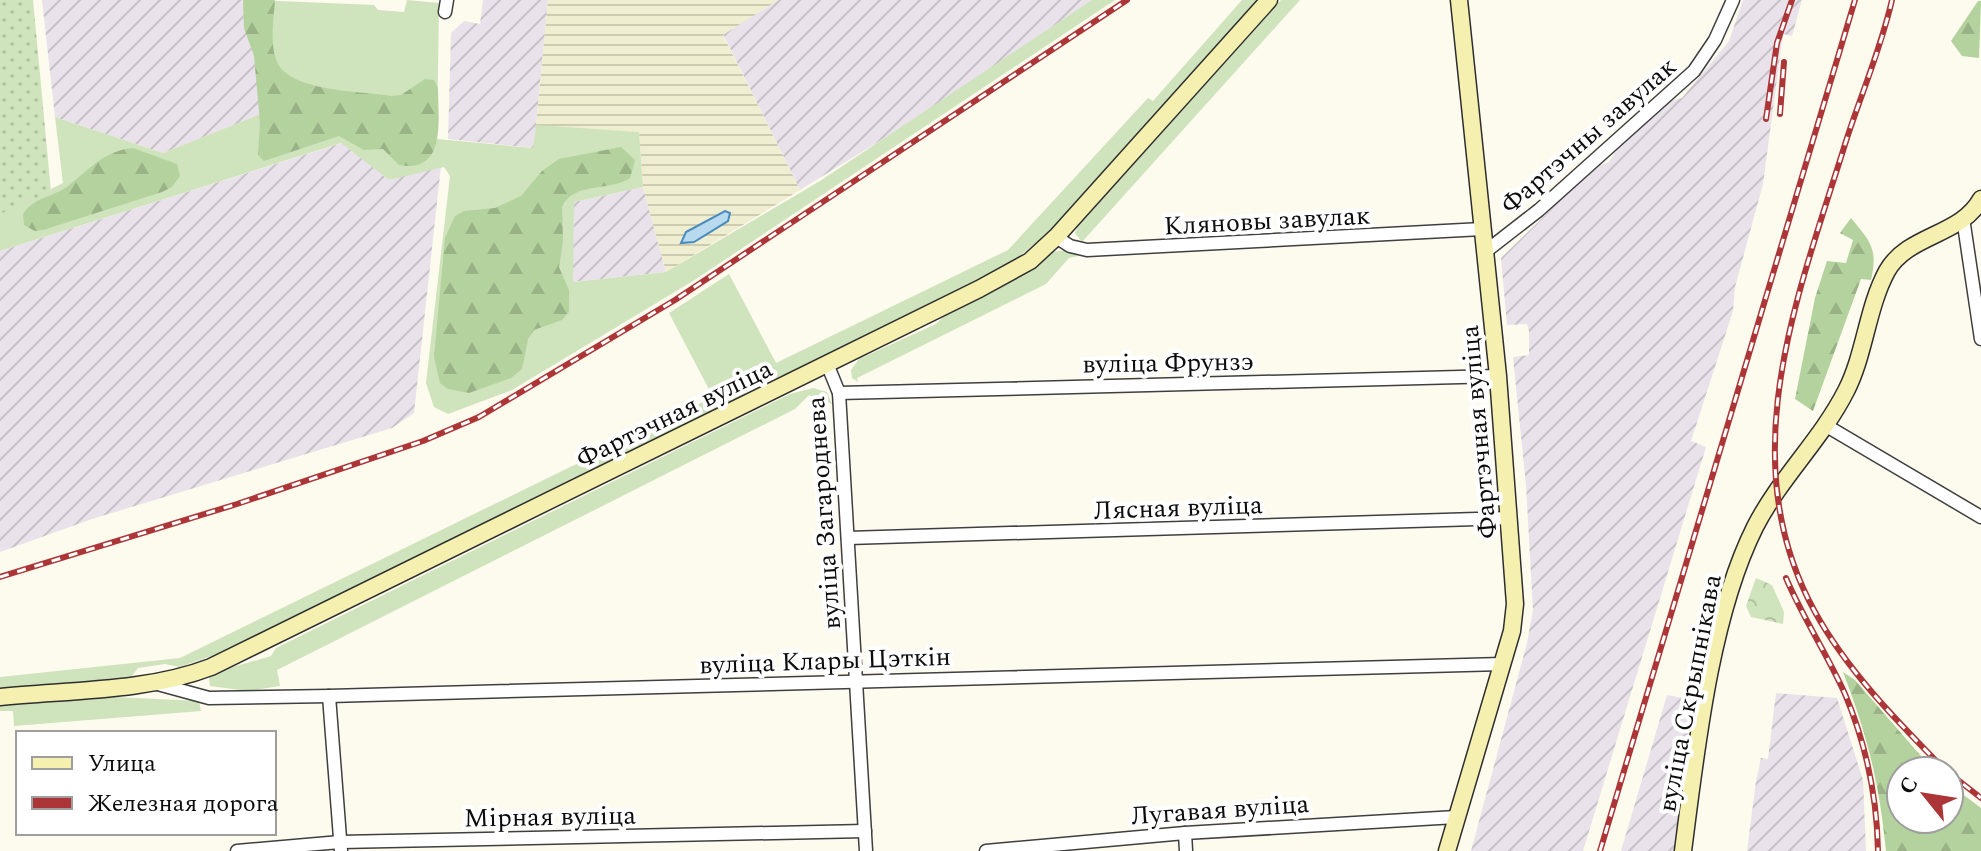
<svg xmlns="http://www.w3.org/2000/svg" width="1981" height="851" font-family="Spectral,serif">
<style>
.industrial{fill:url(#industrial-furrows)}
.farmland{fill:url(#farmland-rules)}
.grass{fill:#cfe3bc}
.forest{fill:url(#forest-firs)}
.park{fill:url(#park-crowns)}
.garden{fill:url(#garden-dots)}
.water{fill:#b8d9ee;stroke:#488bbd;stroke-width:2}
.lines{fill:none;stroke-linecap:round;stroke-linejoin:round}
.street-casing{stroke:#3f3f3f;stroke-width:15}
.secondary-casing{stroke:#2e2e2e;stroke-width:19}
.street{stroke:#fff;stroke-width:12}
.secondary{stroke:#f5f0b0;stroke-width:16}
.rail-casing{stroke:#ab3537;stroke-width:6}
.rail{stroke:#fff;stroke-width:3;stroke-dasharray:9;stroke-linecap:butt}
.labels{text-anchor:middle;stroke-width:8;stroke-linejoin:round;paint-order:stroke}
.street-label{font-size:26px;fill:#0c0c0c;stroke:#fff}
</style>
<defs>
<pattern id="industrial-furrows" width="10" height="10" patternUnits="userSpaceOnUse" patternTransform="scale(2)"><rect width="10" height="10" fill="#e9e2ea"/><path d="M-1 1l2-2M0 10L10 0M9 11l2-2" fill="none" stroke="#c7c1c8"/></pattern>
<pattern id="farmland-rules" width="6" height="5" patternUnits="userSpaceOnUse" patternTransform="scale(2)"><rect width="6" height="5" fill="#f0eed1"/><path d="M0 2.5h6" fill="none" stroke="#cdcbb2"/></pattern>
<pattern id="forest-firs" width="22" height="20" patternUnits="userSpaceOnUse" patternTransform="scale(2)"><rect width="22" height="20" fill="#b3d29d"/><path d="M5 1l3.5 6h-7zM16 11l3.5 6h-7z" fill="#99b386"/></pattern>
<pattern id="park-crowns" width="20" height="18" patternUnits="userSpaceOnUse" patternTransform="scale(2)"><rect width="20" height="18" fill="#cfe3bc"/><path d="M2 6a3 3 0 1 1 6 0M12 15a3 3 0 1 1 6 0" fill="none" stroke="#b1c2a0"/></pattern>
<pattern id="garden-dots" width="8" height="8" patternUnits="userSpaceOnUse" patternTransform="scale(2)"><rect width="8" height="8" fill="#cfe3bc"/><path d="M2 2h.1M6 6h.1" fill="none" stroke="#b1c2a0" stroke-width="1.8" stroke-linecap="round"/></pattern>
</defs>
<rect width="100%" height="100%" fill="#fdfaee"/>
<!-- industrial -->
<g class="industrial">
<polygon points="42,0 251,0 282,106 163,153 55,117"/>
<polygon points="483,0 548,0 534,148 448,139 451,33 464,21 480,24"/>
<polygon points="778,0 1092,0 922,115 800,190 723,34"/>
<polygon points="1743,0 1802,0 1792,36 1783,34 1763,184 1735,287 1733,311 1691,441 1706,447 1583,851 1471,851 1527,643 1533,610 1526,485 1513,357 1529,355 1529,331 1527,324 1507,325 1501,258 1566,195 1600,165 1609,162 1615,152 1670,101 1682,98 1729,41"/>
<polygon points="342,143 389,180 441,166 414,413 392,428 92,519 0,552 0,251"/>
<polygon points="643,187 666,272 572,282 574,202"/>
<polygon points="1776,693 1837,698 1863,780 1866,851 1747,851 1756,781 1761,758 1768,759"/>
<polygon points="1667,695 1693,700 1674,851 1621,851"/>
</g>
<!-- farmland -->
<polygon class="farmland" points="548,0 778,0 723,35 800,190 666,272 643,187 639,132 536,126"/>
<!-- grass -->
<g class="grass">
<polygon points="251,0 374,5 378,10 404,12 407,0 439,3 437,139 533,148 536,125 639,132 643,187 574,202 573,282 666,272 820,181 1092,0 1115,0 693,281 512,390 448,414 434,407 426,383 450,176 444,167 389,180 341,143 0,251 0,214 63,183 55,117 163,153 281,106"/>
<polygon points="1242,0 1259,0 1049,233 1009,264 799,369 750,388 740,399 224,652 179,667 165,664 138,668 132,676 0,692 0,677 180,658 713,397 669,313 729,274 776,363 1008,250 1148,98 1153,101"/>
<polygon points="1281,0 1300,0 1082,242 1075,233 1078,226"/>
<polygon points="1065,250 1078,256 1069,258 1046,284 857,378 858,382 852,378 851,370 859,359 936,324 946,314 1029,270 1053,252"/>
<polygon points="813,388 827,392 832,404 809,395 795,409 277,670 280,686 248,691 210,686 209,678 216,672 271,656 276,648 790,394"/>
<polygon points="115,697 199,701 201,711 14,726 13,711 0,711 0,704"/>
</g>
<!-- forest -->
<g class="forest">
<path d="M243,0h32c-1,19 -6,43 2,62 13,30 85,29 114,34l10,-1 24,-16 9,1 4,8c0,31 9,86 -39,77l-16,-16 -19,1 -25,-14 -75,25 -6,-6 2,-32 -6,-67 -10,-28z"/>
<polygon points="1978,1 1981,1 1979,58 1962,56 1951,41"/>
<path d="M621,147l14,13 -5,18c-21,14 -56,3 -68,29l1,34 -4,26 10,23v22l-7,8 -28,10 -6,9 -6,30 -11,9 -42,15 -21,-4 -8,-6 -6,-26 11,-119 10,-22 9,-5 31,-3 26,-12 21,-25 17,-12z"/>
<path d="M133,148l44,16 3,12 -8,11 -10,5 -119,38 -8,1 -11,-6 -1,-11c10,-16 29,-17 44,-27 22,-17 36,-36 66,-39z"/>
<path d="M1851,218c20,24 27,31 20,62l-10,-1 -48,132 -18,-12 20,-101 12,-37 19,2 7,-23 -13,-7z"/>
<path d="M1843,672l12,8 79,91h-33v48h48v-35l32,24v43h-95c-7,-70 -18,-113 -43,-179z"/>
</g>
<!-- park -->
<polygon class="park" points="1756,578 1772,585 1784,612 1783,624 1751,617 1746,606"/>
<!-- garden -->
<polygon class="garden" points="0,0 33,0 51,192 0,214"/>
<!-- water -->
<polygon class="water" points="725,211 730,213 728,221 694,242 681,243 686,232"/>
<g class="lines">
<!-- street casing -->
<g class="street-casing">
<g id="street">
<polyline points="445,12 447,0"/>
<polyline points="1963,218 1981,339"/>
<polyline points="1056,237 1070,246 1087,250 1482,229"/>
<polyline points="1485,252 1539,210 1694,71 1715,40 1733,0"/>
<polyline points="828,366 839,393 866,851"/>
<polyline points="839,393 1498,376"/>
<polyline points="1825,425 1981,517"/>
<polyline points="848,538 1510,518"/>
<polyline points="154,683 209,698 329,696 1502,664"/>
<polyline points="329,696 341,851"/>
<polyline points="1185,833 1186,851"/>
<polyline points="237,851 340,842 865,831"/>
<polyline points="986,851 1185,833 1456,817"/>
</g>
</g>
<!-- secondary casing -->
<g class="secondary-casing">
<g id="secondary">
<path d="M0,697c68,-7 146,-5 211,-30l768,-378 51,-28 26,-24 213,-237"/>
<polyline points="1447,851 1512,631 1515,604 1498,376 1459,0"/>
<path d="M1683,851c13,-100 27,-234 72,-324 25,-49 66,-87 91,-136 19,-37 21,-83 41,-120 21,-37 74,-35 94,-72"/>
</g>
</g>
<!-- street -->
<use href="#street" class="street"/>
<!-- secondary -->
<use href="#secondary" class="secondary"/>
<!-- rail casing -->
<g class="rail-casing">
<g id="rail">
<path d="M1892,0c-11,48 -30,92 -45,138 -48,155 -117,319 -32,474 33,60 84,111 131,159"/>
<polyline points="1780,114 1784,62"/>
<polyline points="1766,119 1777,43 1792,0"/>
<polyline points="0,577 237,504 423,441 479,417 675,300 1127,0"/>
<path d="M1786,578c17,40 41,76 59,116 21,50 32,103 33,157"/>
<polyline points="1949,773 1981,798"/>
<polyline points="1600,851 1855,0"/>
</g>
</g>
<!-- rail -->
<use href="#rail" class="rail"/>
</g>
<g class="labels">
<!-- street labels -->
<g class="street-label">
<text transform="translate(1588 135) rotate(-41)" y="9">Фартэчны завулак</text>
<text transform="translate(1267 220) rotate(-3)" y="9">Кляновы завулак</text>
<text transform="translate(1168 362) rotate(-1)" y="9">вуліца Фрунзэ</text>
<text transform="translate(674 413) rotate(-26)" y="9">Фартэчная вуліца</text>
<text transform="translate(1478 432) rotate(-95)" y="9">Фартэчная вуліца</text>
<text transform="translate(1178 507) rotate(-2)" y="9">Лясная вуліца</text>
<text transform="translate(823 513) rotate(-94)" y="9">вуліца Загароднева</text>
<text transform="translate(825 660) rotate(-2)" y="9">вуліца Клары Цэткін</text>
<text transform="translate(1689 693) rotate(-79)" y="9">вуліца Скрыпнікава</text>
<text transform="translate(1220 809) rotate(-4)" y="9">Лугавая вуліца</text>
<text transform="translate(550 816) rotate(-1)" y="9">Мірная вуліца</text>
</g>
</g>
<!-- legend -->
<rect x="16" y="731" width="260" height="104" fill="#ffffff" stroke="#9e9e9e" stroke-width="2"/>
<rect x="32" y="757" width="40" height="12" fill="#f5f0b0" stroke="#9e9e9e" stroke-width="2"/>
<text x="88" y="771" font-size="24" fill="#0c0c0c">Улица</text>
<rect x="32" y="797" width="40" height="12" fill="#ab3537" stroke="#9e9e9e" stroke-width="2"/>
<text x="88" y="811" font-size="24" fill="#0c0c0c">Железная дорога</text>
<!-- north arrow -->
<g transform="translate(1925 795) rotate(300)"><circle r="38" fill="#ffffff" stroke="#9e9e9e" stroke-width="2"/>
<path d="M0-6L14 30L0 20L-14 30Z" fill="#ab3537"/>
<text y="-12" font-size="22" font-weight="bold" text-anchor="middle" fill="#0c0c0c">С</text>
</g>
</svg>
